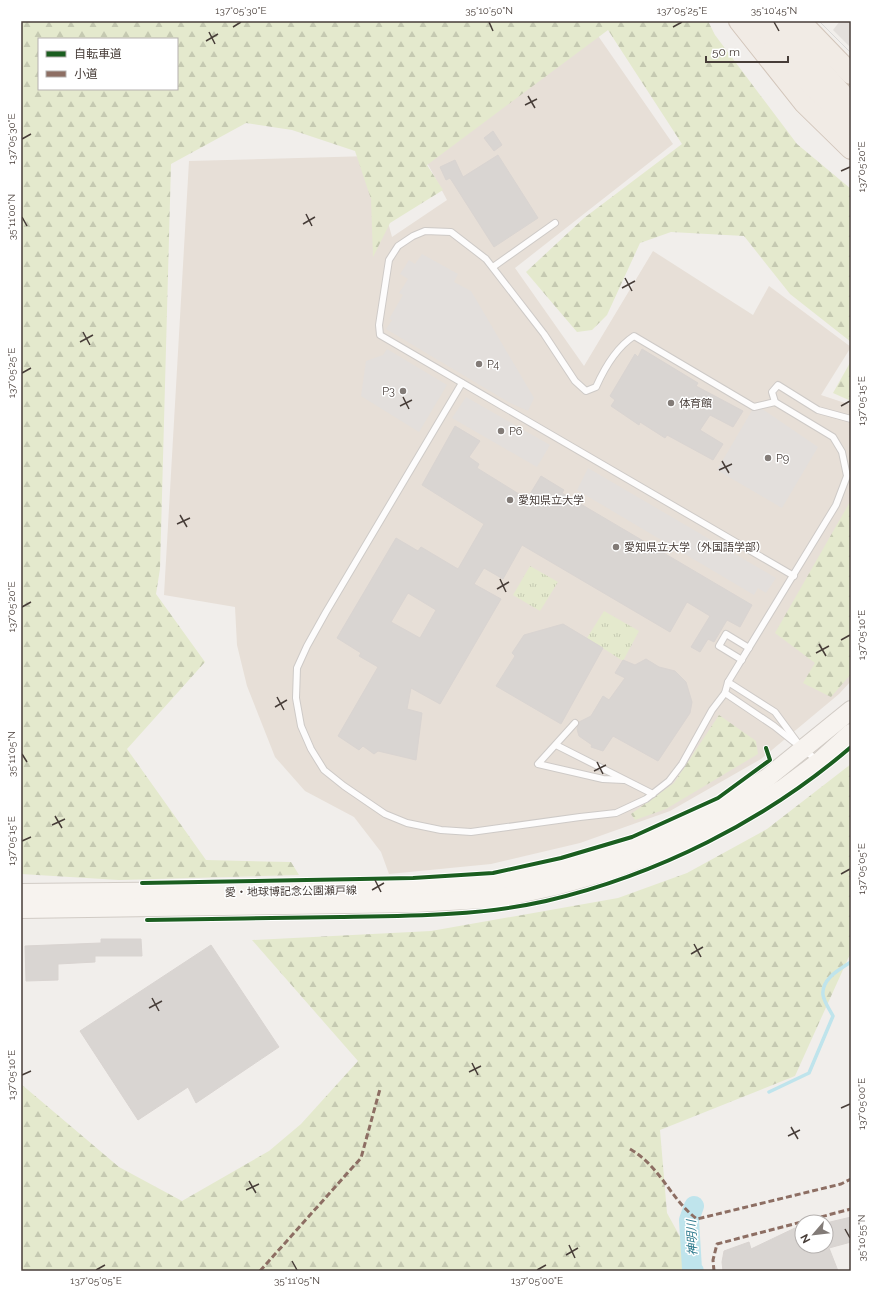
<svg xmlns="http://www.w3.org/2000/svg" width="872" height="1292" font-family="Raleway,'Noto Sans JP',sans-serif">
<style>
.education{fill:#e7dfd7}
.grass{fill:url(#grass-tufts)}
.forest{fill:url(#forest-firs);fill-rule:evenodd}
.parking{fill:#e3dfdc}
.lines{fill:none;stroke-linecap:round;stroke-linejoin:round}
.stream{stroke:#bfe4ec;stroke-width:3.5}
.river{stroke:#bfe4ec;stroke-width:20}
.building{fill:#d9d5d2;stroke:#d9d4d1;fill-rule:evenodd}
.service-casing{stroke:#cecac7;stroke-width:8}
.secondary-casing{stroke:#d1cbc5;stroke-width:20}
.primary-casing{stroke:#d2c5ba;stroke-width:22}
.service{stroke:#fdfcfc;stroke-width:6}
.secondary{stroke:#f7f3ef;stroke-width:18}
.primary{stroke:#f1ebe5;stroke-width:20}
.tram{stroke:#d9d9d8;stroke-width:1}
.quiet{stroke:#8d6e63;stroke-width:3;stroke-dasharray:6 3;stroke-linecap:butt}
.cycleway-casing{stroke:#fff;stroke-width:6}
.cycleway{stroke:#1b5e20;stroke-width:4}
.ticks{fill:none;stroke:#473d38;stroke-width:1.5}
.poi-dot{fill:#827b77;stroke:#fff;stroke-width:1.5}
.labels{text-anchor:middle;stroke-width:3;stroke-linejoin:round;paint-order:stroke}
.poi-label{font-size:11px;fill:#473d38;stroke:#fff;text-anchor:start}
.street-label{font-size:11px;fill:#473d38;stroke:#fff}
.water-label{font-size:12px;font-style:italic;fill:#2f7b8e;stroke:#fff}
.neatline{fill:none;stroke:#473d38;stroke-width:1.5}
.ticks-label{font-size:10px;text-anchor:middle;fill:#473d38}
</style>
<defs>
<pattern id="grass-tufts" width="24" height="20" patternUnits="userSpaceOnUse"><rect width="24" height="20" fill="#e4e9cd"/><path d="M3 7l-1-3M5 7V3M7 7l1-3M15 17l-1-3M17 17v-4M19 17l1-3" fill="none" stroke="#c5c9b1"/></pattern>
<pattern id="forest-firs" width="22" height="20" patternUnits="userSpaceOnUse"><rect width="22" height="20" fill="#e4e9cd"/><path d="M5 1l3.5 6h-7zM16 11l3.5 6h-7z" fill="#c5c9b1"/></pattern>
</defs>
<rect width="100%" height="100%" fill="#f1eeeb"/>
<!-- education -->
<polygon class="education" points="594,30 673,144 515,268 584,366 653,251 753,315 769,286 851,347 821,395 851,405 851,681 839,694 761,759 670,811 580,843 491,864 389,874 381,852 354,817 305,791 275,757 247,686 237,645 235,607 164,595 189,161 370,156 392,237 447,200 424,157"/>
<!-- grass -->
<g class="grass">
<polygon points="530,566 558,582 540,611 513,595"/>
<polygon points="604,611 639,631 623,661 587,638"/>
</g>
<!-- forest -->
<g class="forest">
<path d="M21,21h687l7,14 82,109 54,45v153l-61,-48 -46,-58 -73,-4 -31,11 -33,72 -15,15 -15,2 -51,-60 58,-54 98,-74 -74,-114 -181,135 16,25 -53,33 -17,34 -2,-58 -16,-48 -63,-21 -46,-7 -75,41 -11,405 -4,25 49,68 -78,87 79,111 85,2 8,13 -180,5 -98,-6zM39,39h138v50h-138z"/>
<polygon points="851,361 851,401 833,393"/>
<polygon points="851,500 851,674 831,697 803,683 815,663 775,633"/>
<polygon points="719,715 756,741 758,754 666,809 635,820 631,814 674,783"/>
<polygon points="851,764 851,952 795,1076 660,1130 667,1213 699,1271 21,1271 21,1084 119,1167 182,1201 269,1151 301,1124 358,1061 252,940 431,931 618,898 687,873 767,829"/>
</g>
<!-- parking -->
<g class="parking">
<polygon points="840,21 851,21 851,48 833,30"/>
<polygon points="422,254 458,274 454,282 471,291 534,398 528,411 510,403 386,329 392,320 389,319 403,295 399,293 408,279 400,274 409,260 415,264"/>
<polygon points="387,349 447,385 419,432 361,396 366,361 383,355"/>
<polygon points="466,397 550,445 537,467 452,418"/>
<polygon points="758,406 818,447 782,508 717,470 754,407"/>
<polygon points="588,468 776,578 766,593 758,588 754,595 577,490"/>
</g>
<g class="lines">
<!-- stream -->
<path class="stream" d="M769,1092l40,-19 24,-57c-3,-6 -9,-14 -10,-21 -2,-16 17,-26 28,-33"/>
<!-- river -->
<polyline class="river" points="694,1271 692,1269 689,1220 694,1206"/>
</g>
<!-- building -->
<g class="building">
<polygon points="493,131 502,145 494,151 484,138"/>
<polygon points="498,155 538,218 494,247 450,178 446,180 440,167 455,160 463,177"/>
<polygon points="642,349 698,383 696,386 743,411 733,427 710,415 700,430 723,444 713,460 667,435 665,438 640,422 639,425 611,406 615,400 610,396 635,354 638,357"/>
<path d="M455,426l25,15 -11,16 10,7 -2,4 50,31 14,-23 23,14 -2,3 190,112 -12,22 -13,-7 -13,22 -6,-3 -8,13 -9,-5 19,-31 -23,-14 -17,30 -148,-87 -19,34 -19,-11 -10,16 27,15 -61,105 -29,-16 -4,21 15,4 -6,47 -38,-9 -4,3 -11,-8 -4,4 -21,-14 40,-69 -19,-11 2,-3 -24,-15 59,-100 22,13 3,-4 37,22 26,-45 -62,-39zM408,593l28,17 -16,28 -29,-16z"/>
<polygon points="563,624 603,648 561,724 496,686 515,656 512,653 524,635"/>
<polygon points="646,659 659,667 675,671 686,682 692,702 690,713 658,761 613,736 603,751 591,747 592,745 579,736 577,729 579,722 591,716 603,696 609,700 625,678 615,673 623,660 635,665"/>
<polygon points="101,939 141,939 142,956 95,956 95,962 58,964 58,980 26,981 25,946 101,943"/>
<polygon points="211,945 279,1047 196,1103 188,1087 138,1120 80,1031"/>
<polygon points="851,1217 851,1242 829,1248 838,1271 723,1271 722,1262 724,1251 749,1242 751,1249 795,1228 799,1235 802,1234 802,1246 826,1246 826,1223"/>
</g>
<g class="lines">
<!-- service casing -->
<g class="service-casing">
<g id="service">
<polyline points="493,267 555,223"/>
<polyline points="462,383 326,612 307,646 297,668 296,698 301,726 311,749 324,770 344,786 385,814 407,823 441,830 471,832 580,817 616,813 646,799 669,781 682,764 712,710 725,693 728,682 836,505 847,476 842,452 833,437 775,402 772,392 778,385 818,410 851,419"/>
<path d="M775,402l-21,5 -120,-71c-17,11 -30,33 -38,51l-10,4 -11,-10 -31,-47 -58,-75 -35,-27 -26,-1 -12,5 -15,10 -9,14 -10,65 1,10 414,241"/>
<polyline points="742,660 719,646 726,634 749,648"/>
<polyline points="728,682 775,712 803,750 818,760"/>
<polyline points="725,693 774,726 794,742"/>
<polyline points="575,723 538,764 603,779 624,780"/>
<polyline points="556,745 653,794"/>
</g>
</g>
<!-- secondary casing -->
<g class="secondary-casing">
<g id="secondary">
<polyline points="21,893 416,889 498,882 601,858 668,833 736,797 767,778 851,710"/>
<polyline points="21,909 415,903 500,898 555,886 608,871 677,845 749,809 784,788 820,761 851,733"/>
</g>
</g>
<!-- primary casing -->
<g class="primary-casing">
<g id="primary">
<polyline points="739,21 804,103 851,149"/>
<polyline points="760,21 802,75 851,125"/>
<polyline points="778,21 851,104"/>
<polyline points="800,21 851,74"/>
</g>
</g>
<!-- service -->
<use href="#service" class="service"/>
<!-- secondary -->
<use href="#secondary" class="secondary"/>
<!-- primary -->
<use href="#primary" class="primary"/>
<!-- tram -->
<g class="tram">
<polyline points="819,21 851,53"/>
<polyline points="849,21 851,23"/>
</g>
<!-- quiet -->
<g class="quiet">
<path d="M630,1149c32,19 40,50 67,70l144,-35 10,-5"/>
<polyline points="260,1271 361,1158 380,1089"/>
<polyline points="714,1271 713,1260 717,1244 851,1209"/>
</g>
<!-- cycleway casing -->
<g class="cycleway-casing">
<g id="cycleway">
<polyline points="142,883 413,878 493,873 561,858 632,837 718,798 770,760 766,748"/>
<path d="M147,920c65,-1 129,-2 194,-3 69,-1 138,-1 205,-16 111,-26 219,-80 305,-154"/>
</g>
</g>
<!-- cycleway -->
<use href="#cycleway" class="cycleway"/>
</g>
<!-- ticks -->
<path class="ticks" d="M489,22l4,9M774,22l5,9M233,27l8,-5M673,27l9,-5M209,32l6,12M206,41l12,-7M528,96l7,12M525,105l12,-6M22,139l9,-5M841,171l9,-4M306,214l6,12M22,217l5,9M303,224l12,-7M625,278l7,13M622,288l13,-7M83,332l7,13M80,342l13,-7M22,373l9,-5M403,397l6,12M400,406l12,-6M841,406l9,-5M722,461l7,12M719,470l13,-6M180,515l7,12M177,524l13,-6M500,579l6,13M497,589l12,-7M22,607l9,-5M841,640l9,-5M819,644l7,12M816,653l13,-7M277,697l7,13M275,707l12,-7M22,754l5,8M597,762l6,12M594,771l12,-6M55,816l7,12M52,825l13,-6M22,841l9,-4M841,874l9,-5M375,880l6,12M372,890l12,-7M694,944l7,13M691,954l12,-7M152,998l7,13M149,1008l13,-7M472,1063l6,12M469,1072l12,-6M22,1075l9,-4M841,1108l9,-4M791,1127l7,12M788,1136l12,-6M249,1181l7,12M246,1190l13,-6M845,1229l5,9M569,1245l6,13M566,1255l12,-7M292,1261l5,9M96,1270l9,-5M537,1270l9,-5"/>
<!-- markers -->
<g class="poi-dot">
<circle cx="479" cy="364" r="4"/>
<circle cx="403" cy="391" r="4"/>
<circle cx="671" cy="403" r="4"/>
<circle cx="501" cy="431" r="4"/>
<circle cx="768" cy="458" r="4"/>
<circle cx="510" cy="500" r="4"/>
<circle cx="616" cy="547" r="4"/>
</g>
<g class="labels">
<!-- poi labels -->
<g class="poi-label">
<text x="487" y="368">P4</text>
<text x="395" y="395" text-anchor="end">P3</text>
<text x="679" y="407">体育館</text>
<text x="509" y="435">P6</text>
<text x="776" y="462">P9</text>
<text x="518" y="504">愛知県立大学</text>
<text x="624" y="551">愛知県立大学（外国語学部）</text>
</g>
<!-- street labels -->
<g class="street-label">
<text transform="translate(291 891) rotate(-1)" y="4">愛・地球博記念公園瀬戸線</text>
</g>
<!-- water labels -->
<g class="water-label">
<text transform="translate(692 1238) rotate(-92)" y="4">神明川</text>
</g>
</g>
<!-- border -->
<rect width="872" height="1292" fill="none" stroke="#ffffff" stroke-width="44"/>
<!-- legend -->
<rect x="38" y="38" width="140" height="52" fill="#ffffff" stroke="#b5b1af"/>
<rect x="46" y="51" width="20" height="6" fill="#1b5e20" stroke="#b5b1af"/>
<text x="74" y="58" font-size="12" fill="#473d38">自転車道</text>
<rect x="46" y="71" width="20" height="6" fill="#8d6e63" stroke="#b5b1af"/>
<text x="74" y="78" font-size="12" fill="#473d38">小道</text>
<!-- north arrow -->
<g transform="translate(814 1234) rotate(242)"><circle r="19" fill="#ffffff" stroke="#b5b1af"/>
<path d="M0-3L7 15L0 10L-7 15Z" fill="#827b77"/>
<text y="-6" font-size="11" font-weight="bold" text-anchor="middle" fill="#473d38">N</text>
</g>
<!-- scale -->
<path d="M706 56v6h82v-6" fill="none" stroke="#473d38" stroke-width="2"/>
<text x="712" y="56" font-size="12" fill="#473d38" stroke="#ffffff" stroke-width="3" paint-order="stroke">50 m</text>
<rect x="22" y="22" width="828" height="1248" class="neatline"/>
<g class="ticks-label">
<text x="241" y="14">137°05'30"E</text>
<text x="489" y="14">35°10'50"N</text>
<text x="682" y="14">137°05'25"E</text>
<text x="774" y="14">35°10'45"N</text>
<text transform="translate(11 139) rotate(-90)" y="4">137°05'30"E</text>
<text transform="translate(861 167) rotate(-90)" y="4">137°05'20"E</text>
<text transform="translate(11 217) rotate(-90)" y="4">35°11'00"N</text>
<text transform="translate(11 373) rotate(-90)" y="4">137°05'25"E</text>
<text transform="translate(861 401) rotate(-90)" y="4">137°05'15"E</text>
<text transform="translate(11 607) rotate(-90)" y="4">137°05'20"E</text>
<text transform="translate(861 635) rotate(-90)" y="4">137°05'10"E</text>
<text transform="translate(11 754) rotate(-90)" y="4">35°11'05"N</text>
<text transform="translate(11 841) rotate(-90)" y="4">137°05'15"E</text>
<text transform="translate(861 869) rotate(-90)" y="4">137°05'05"E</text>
<text transform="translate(11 1075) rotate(-90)" y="4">137°05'10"E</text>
<text transform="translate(861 1104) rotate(-90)" y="4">137°05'00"E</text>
<text transform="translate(861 1238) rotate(-90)" y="4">35°10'55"N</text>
<text x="96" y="1284">137°05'05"E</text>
<text x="297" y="1284">35°11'05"N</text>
<text x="537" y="1284">137°05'00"E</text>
</g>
</svg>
